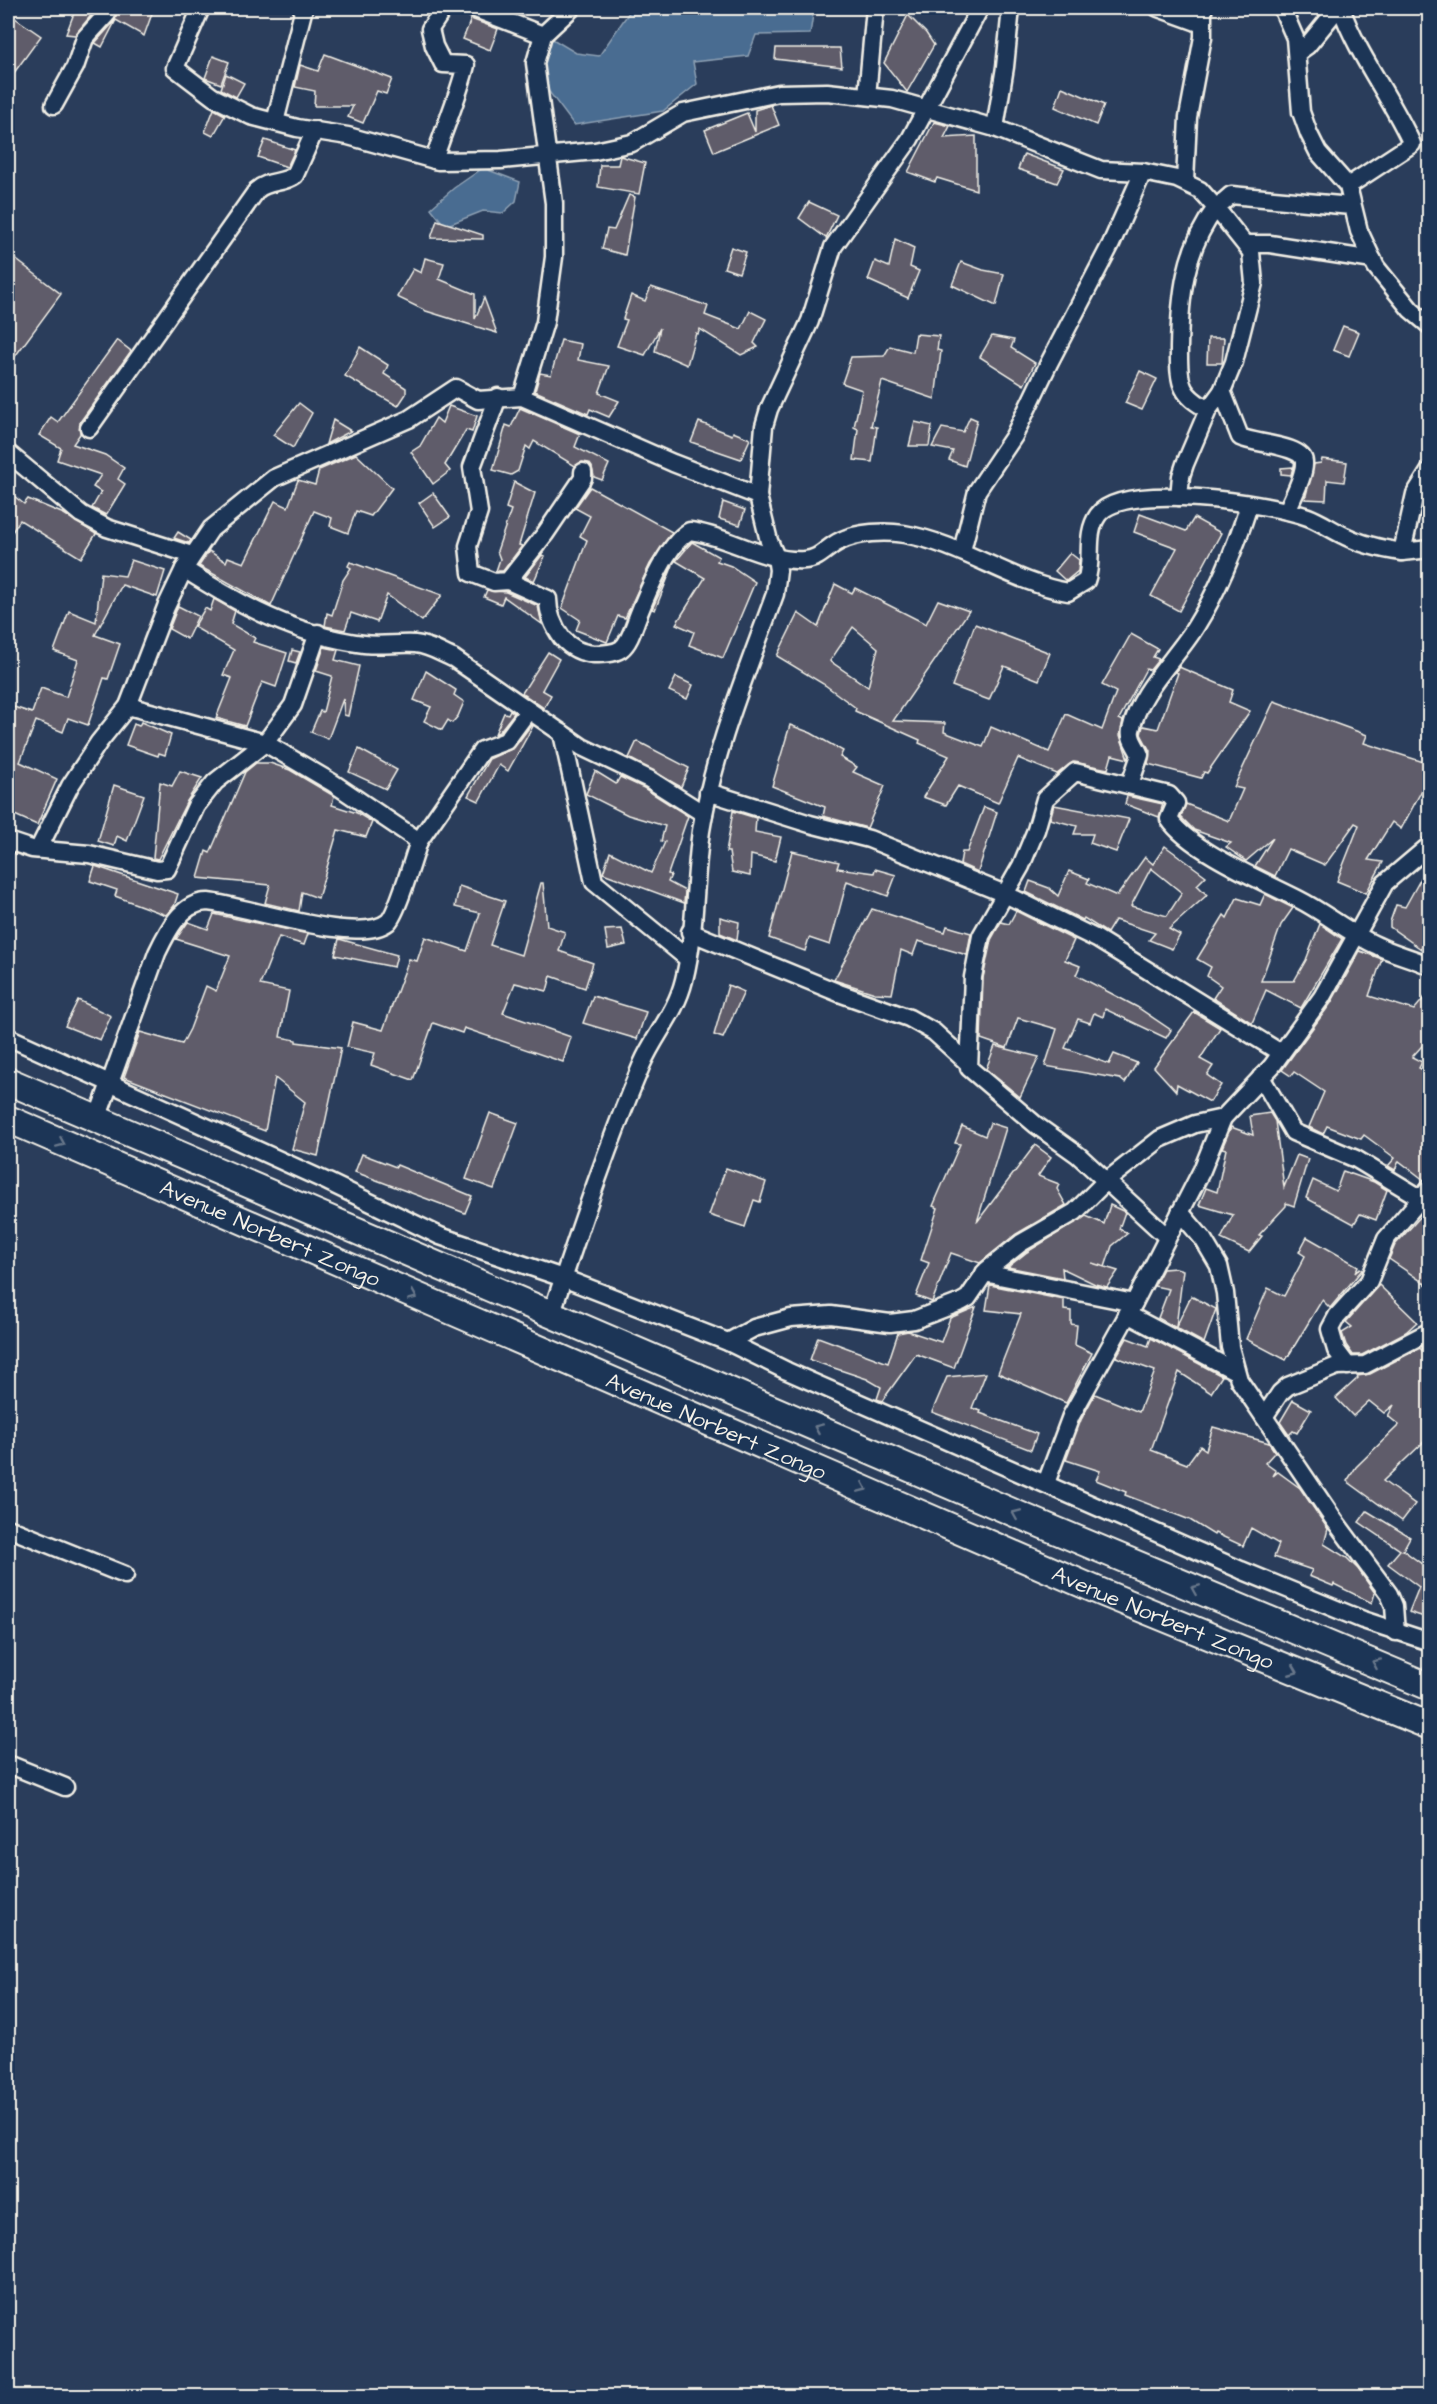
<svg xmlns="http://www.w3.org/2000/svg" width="1437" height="2404" font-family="'Architects Daughter',sans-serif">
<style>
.water{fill:#4a6c91;stroke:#8ea1b4;stroke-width:1.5}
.building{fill:#5f5c6a;stroke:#f4f1e8;stroke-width:1.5;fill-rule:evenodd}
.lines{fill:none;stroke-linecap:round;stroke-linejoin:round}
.minor-casing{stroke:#f4f1e8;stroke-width:21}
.primary-casing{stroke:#f4f1e8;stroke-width:30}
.minor{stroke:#1d3557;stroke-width:16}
.primary{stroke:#1d3557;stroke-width:26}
.oneway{stroke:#68778a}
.labels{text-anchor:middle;stroke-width:4.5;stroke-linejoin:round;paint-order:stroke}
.street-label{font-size:22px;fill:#f4f1e8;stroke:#1d3557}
</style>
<rect width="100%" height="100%" fill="#2a3d5b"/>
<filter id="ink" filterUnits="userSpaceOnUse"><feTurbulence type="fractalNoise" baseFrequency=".0167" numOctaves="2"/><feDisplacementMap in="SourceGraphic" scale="12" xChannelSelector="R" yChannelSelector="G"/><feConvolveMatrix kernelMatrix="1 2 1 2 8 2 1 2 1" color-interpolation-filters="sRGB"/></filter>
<g filter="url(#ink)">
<!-- water -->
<g class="water">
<polygon points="632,8 814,8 810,34 756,35 748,56 693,62 697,84 663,111 574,125 544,85 544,45 551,38 576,53 599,56"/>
<polygon points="483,168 520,182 516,201 503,213 483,211 445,226 431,208 454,188"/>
</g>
<!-- building -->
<g class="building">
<polygon points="76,8 97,8 75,35 66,34"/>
<polygon points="118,8 154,8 144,36 116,20 102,47 95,43 114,22"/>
<polygon points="908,15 926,33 934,45 907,92 884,63"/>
<polygon points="15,18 41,36 8,81 8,28"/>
<polygon points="471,19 498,29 490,50 463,39"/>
<polygon points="776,48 840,48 842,67 775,59"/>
<polygon points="325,54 392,79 386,94 377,91 363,123 348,117 353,106 314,106 315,91 295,87 300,65 318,71"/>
<polygon points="213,56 229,62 221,84 205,78"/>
<polygon points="226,74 244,83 236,97 221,89"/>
<polygon points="1062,87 1104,105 1096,125 1055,107"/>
<polygon points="771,105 779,125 714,152 705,130 747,113 755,132 755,110"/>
<polygon points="214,109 225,115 213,136 205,132"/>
<polygon points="934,122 950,126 944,138 976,136 976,190 937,178 935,182 908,172"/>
<polygon points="265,140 295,150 287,167 258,157"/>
<polygon points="1024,154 1064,169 1057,183 1018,169"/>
<polygon points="620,156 645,163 639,194 598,187 600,165 618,165"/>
<polygon points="629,195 635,197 625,255 602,249 607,229 614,230"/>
<polygon points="809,202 837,215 826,238 799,218"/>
<polygon points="437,220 483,235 483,239 431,238"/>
<polygon points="895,239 914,248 910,267 919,271 908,298 868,280 875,261 889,267"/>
<polygon points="731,247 746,252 739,273 724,268"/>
<polygon points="14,258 61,294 8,366 8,267"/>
<polygon points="425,258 444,263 439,279 475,294 475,319 484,298 497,333 426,311 397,297 413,269 421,273"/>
<polygon points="961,262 983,270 1004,274 996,306 952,285"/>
<polygon points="651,287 708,306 705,315 741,329 750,311 766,319 754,343 758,347 741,355 700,329 698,334 696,333 687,365 655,351 660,328 645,355 617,346 627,320 623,319 631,295 645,301"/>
<polygon points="1343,326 1359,332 1349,356 1333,350"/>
<polygon points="916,334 939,336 937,350 941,351 935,399 882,381 871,426 877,427 872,462 854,460 858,429 854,427 862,390 842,383 851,357 884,356 890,346 913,352"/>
<polygon points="992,336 1014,340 1011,348 1035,363 1024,385 980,357"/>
<polygon points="1208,338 1224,338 1222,363 1207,363"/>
<polygon points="117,340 131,351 80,422 80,434 73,444 105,455 124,468 118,479 125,484 106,515 92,508 101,492 93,487 101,475 57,460 61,448 39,435 51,417 58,422"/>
<polygon points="561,340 581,344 578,360 609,366 599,393 619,401 609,417 590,409 588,414 535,391 540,373 551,375"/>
<polygon points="360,347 388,365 384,374 406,388 406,394 398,406 345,376"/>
<polygon points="1140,371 1157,379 1142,410 1125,403"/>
<polygon points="299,403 312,413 293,448 273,435"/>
<polygon points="449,406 477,416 472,432 466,430 445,465 450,471 433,484 411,452 420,446 436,418 442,423"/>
<polygon points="520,408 580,434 575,447 609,464 602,480 594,477 592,467 589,463 582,462 575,466 534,441 530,449 526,446 518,471 511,475 493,470 506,425 511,427"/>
<polygon points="970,417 977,420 965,466 949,460 953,451 932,447 942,428 963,432"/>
<polygon points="333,420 351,431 326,444"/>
<polygon points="699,422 732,435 733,432 750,439 741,459 691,442"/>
<polygon points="915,422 932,426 929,446 909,446"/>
<polygon points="356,454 392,488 371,516 356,511 348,533 330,526 332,518 314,511 271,606 199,566 209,551 226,562 228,557 244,563 275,501 288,507 298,480 315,485 319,470"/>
<polygon points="1322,459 1347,462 1344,482 1327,480 1326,500 1305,499 1314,464 1321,463"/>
<polygon points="1293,467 1291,475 1281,474 1281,468"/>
<polygon points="514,482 535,493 519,545 522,546 503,571 496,571 500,559 497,551 511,510 506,508"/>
<polygon points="590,487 672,532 650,564 625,618 618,616 607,642 576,630 580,620 562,608 587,540 580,536 590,516 575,508"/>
<polygon points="433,493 450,517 435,527 419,503"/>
<polygon points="14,496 24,504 28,499 64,514 96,534 81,558 20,520 8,538 8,506"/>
<polygon points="723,502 745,510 740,525 719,519"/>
<polygon points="1140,514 1186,531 1194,518 1221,533 1179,611 1151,596 1177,548 1134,532"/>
<polygon points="178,532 191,540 189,543 174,538"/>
<polygon points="692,542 719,557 717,561 731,566 755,582 723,658 689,645 694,632 676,624 705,578 676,561"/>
<polygon points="1070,553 1079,560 1078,571 1066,581 1055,571"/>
<polygon points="542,555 545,556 534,581 525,577"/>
<polygon points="131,560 165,571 157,597 122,585 95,635 120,644 108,679 104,678 88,725 68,718 63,732 36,721 20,762 57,779 37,825 8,812 8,705 32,713 41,688 66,697 78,660 54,651 69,611 96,622 101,573 125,576"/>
<polygon points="350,562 356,564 442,595 422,621 387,595 377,622 351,613 345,630 325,626 327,613 332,615 343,580 351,568 348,566"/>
<polygon points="673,565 655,610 652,609"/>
<path d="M835,584l17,9 3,-5 71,36 12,-24 31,11 -76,110 52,2 -1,9 39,15 8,-20 58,25 17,-38 36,16 14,-38 -14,-7 29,-51 27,15 -5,8 6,2 -9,11 -4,-1 -27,50 4,2 -3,14 8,24 -16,-4 -4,14 -35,-7 -16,12 -39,-16 -20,45 -40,-17 -12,19 -23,-8 26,-41 -30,-13 1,-3 -65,-29 1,-3 -31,-23 -48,-29 21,-43 20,14zM853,627l25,21 -10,39 -38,-26z"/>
<polygon points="487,590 506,592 538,606 542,624 504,597 501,604 484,597"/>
<polygon points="214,599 235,611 231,624 255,638 253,642 287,653 276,687 262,682 245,726 216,718 232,678 223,675 234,650 194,627 205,608 210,611"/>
<polygon points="178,606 198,616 187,639 169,629"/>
<polygon points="975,624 1050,653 1039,680 1004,666 989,700 952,686"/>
<polygon points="324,647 338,650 335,660 359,666 348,716 344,715 343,699 328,739 311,732 320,711 323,712 332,676 316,671"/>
<polygon points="292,650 300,652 296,663 289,661"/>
<polygon points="548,652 559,659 542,690 551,695 544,708 522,693"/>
<polygon points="1179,667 1233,690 1229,702 1250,711 1207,773 1204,772 1201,778 1148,764 1150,751 1141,734 1143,726 1158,729 1178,673 1175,672"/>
<polygon points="426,671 456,690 454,695 464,702 458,716 452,723 448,720 442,730 424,721 431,707 414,700"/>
<polygon points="676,677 693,685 687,699 669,691"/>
<polygon points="1274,701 1367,735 1364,743 1430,764 1430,794 1422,790 1401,829 1392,822 1368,860 1383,862 1366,893 1337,881 1359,825 1355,823 1325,865 1288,849 1275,876 1255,866 1273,838 1246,861 1226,847 1231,843 1194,830 1181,817 1186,804 1229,821 1243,789 1234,787"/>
<polygon points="510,710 514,713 499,732 495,734 504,713 508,714"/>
<polygon points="141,722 171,735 165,755 159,753 158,756 126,745 134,724 139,726"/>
<polygon points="531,725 533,726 508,771 499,765 479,801 468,796 489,759 514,748"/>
<polygon points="790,725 811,733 843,751 840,757 857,767 853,772 885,786 867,828 823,816 825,807 772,786"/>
<polygon points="637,741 689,768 681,787 629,758"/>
<polygon points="359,749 397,770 386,789 349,772"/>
<polygon points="256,763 270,763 290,770 334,796 332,805 357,813 372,822 366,837 338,830 318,898 302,892 299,911 265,903 270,885 198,878 206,851 210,853 245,772"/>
<polygon points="180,771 202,778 187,801 158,859 153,858 160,782 172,786"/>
<polygon points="595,771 616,784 620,777 644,788 688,816 668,874 671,875 668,882 685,891 684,903 603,873 610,852 651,873 665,842 661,841 665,826 628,815 586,794"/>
<polygon points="114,785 144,795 127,841 117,836 114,846 98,841"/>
<polygon points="1127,796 1163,804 1159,817 1125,804"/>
<polygon points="1054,805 1129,819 1116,852 1090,843 1093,834 1074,834 1077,826 1050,819"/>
<polygon points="984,807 997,812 978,872 960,864 962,852 967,852"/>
<polygon points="733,811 756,818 755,832 781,837 775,861 751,855 750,876 732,872 729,852 726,852"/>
<path d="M1165,846l41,30 -9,9 10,10 -38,34 11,6 -8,14 -23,-9 6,-7 -40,-13 -8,13 -23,-15 -1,2 -57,-28 4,-11 19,7 9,8 11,-25 20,8 -2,4 30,13 28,-39 8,7zM1151,868l31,25 -15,23 -36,-10z"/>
<polygon points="792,851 839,862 837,868 874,873 875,869 896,875 888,896 847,881 830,945 809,938 805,951 769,938"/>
<polygon points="1430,862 1430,933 1421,949 1390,927 1390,922 1396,905 1405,907"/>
<polygon points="95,866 178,894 174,906 166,915 115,896 117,890 90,881"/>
<polygon points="541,883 543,883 547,926 565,932 559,951 593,963 585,988 551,976 547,991 515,983 503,1013 571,1037 563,1062 464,1028 462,1033 433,1023 413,1080 371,1065 375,1053 347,1047 353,1022 383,1030 409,959 417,961 425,937 467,951 480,913 455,907 459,886 505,901 490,945 521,955"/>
<polygon points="1265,894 1293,908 1281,925 1261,981 1294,981 1306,960 1320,924 1342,939 1301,1008 1266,990 1252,1023 1213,998 1221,986 1207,976 1211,967 1197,959 1224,915 1227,918 1237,898 1260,905"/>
<polygon points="872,909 945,932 947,926 971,933 967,955 918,941 913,955 901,950 892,994 875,993 834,980"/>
<polygon points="1016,911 1074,940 1065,960 1080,966 1076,975 1137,1007 1171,1030 1166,1038 1105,1009 1103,1017 1094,1013 1090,1023 1078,1019 1065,1048 1109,1064 1114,1054 1137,1063 1125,1083 1120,1079 1045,1066 1057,1029 1018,1018 1007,1048 981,1039 983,978 991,940 1001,922 1009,924"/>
<polygon points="214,914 308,934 304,945 279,937 260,985 289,991 280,1037 296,1040 296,1042 341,1048 318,1156 292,1149 305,1102 275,1078 265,1131 124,1077 140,1032 182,1044 190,1029 206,986 216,991 230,956 176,939 188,922 208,929"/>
<polygon points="720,917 739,922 737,940 720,933"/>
<polygon points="622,929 626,945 608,949 605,930"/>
<polygon points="339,939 397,955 394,967 335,955"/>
<polygon points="1360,951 1382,959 1369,996 1414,1010 1430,991 1430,1037 1412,1057 1422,1062 1419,1068 1430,1074 1430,1178 1424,1180 1399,1161 1395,1170 1388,1166 1395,1158 1364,1135 1361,1139 1327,1126 1323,1134 1309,1127 1324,1092 1294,1072 1291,1076 1282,1070 1331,1003"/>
<polygon points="728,985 744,992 723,1038 714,1035"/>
<polygon points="593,996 646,1012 637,1039 583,1023"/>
<polygon points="78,1000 111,1016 100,1040 65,1026"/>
<polygon points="1194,1012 1220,1028 1200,1059 1213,1066 1207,1075 1221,1085 1210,1102 1177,1084 1176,1091 1154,1067"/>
<polygon points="995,1046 1039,1057 1020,1097 986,1069"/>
<polygon points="490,1113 518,1123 494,1189 466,1179"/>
<polygon points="1270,1113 1275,1121 1284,1187 1297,1155 1308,1159 1294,1206 1286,1203 1286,1206 1259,1235 1262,1236 1249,1252 1221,1239 1233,1215 1199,1205 1206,1188 1217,1192 1226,1149 1222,1148 1231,1127 1253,1135 1250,1116"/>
<polygon points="990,1123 1006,1128 977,1222 1035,1145 1051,1157 1038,1176 1059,1184 1057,1189 1066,1205 1016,1234 980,1263 951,1253 932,1302 916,1296 929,1263 921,1260 938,1208 933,1206 960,1144 955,1143 962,1126 985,1136"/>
<polygon points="362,1154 396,1167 397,1165 472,1196 465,1213 355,1172"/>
<polygon points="726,1168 766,1182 760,1202 754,1200 745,1227 709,1215"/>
<polygon points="1343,1171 1374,1182 1387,1190 1376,1220 1360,1214 1354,1224 1306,1198 1313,1180 1336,1191"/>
<polygon points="1110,1205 1125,1212 1119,1229 1128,1233 1112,1246 1105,1267 1092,1263 1118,1271 1107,1287 1095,1284 1062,1268 1063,1278 1008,1267 1027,1252 1086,1216 1104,1224"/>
<polygon points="1430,1206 1430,1287 1389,1259 1395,1245"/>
<polygon points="1307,1237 1358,1266 1355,1273 1360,1268 1362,1270 1330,1308 1322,1300 1286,1360 1246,1339 1268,1288 1284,1296 1305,1256 1299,1252"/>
<polygon points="1176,1268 1183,1270 1176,1327 1191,1296 1216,1309 1204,1343 1158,1318 1169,1289 1154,1286 1163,1269"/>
<polygon points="990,1285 1064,1300 1064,1310 1071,1311 1071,1324 1077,1325 1075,1345 1092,1353 1066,1403 998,1373 1021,1314 986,1310"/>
<polygon points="1379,1285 1417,1322 1406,1332 1362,1355 1353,1355 1346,1345 1342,1333 1352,1327 1346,1322"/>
<polygon points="976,1307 954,1368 916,1354 882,1401 877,1399 881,1387 867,1379 810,1360 818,1337 888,1363 898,1333 908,1331 941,1342 950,1318"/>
<polygon points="1127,1338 1148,1346 1151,1338 1222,1376 1211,1393 1179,1372 1151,1450 1187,1464 1200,1446 1206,1450 1213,1427 1269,1443 1275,1452 1265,1463 1276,1471 1273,1476 1278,1472 1300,1488 1328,1529 1324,1544 1347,1558 1358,1569 1375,1593 1372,1603 1334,1584 1333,1586 1309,1576 1312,1570 1274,1557 1279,1544 1251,1528 1243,1546 1215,1533 1214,1535 1190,1520 1125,1495 1126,1492 1096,1480 1100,1471 1066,1460 1081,1420 1095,1394 1139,1412 1155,1371 1116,1357"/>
<polygon points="1420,1348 1430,1360 1430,1436 1383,1481 1415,1504 1402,1521 1347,1481 1356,1467 1399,1425 1388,1416 1394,1405 1384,1413 1369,1401 1353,1416 1336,1398 1358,1378 1357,1376 1370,1374"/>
<polygon points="986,1373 972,1408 981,1411 980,1413 1037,1434 1031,1450 932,1412 947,1377"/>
<polygon points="1293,1400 1311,1410 1297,1433 1293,1431 1289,1435 1280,1422"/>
<polygon points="1367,1511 1410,1537 1403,1550 1426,1567 1430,1563 1430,1619 1409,1612 1419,1587 1388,1564 1400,1550 1359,1522"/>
</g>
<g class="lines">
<!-- minor casing -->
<g class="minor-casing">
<g id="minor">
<polyline points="201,8 175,68 213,97 251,116 297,128 348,136 438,161 501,160 595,151 632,143 683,113 779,93 827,92 892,99 995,128 1101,170 1143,172 1177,179 1200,190 1216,208 1231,195 1351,206"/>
<polyline points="473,8 543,35"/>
<polyline points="1158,8 1202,24"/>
<polyline points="1282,8 1295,38 1301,112 1309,134 1318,152 1348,186 1359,231 1376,267 1411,310 1430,326"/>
<path d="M1341,8c17,48 50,89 71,136l-64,42"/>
<polyline points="1297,53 1307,46 1338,8"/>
<polyline points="867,96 875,8"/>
<polyline points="54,105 75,67 85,38 106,15 108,8"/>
<polyline points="275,122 304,8"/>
<polyline points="995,128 1005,67 1011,8"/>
<path d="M434,160c10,-32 24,-62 32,-95l-23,-1 -9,-18 -4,-17 14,-21"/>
<polyline points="1185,182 1188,117 1203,37 1203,8"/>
<polyline points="1246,244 1270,244 1373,260"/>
<path d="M1222,391l18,46c14,7 63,8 64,25 1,14 -12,36 -17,49"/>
<polyline points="498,397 472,467 479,512 468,546 471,573 494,582 508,581 545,534 583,478 583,472"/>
<polyline points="522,397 545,322 554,257 554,203 535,63 543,35 572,8"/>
<path d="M89,428l168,-238c11,-10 26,-6 38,-15l20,-45"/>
<polyline points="8,453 81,514 107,528 192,555"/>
<path d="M1179,497l2,-21 4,-12 23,-54 14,-19 12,-29 20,-79 -3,-31 -35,-44c-32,41 -36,90 -37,140 0,12 -1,30 5,41 5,10 15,15 24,21"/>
<polyline points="962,551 977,491 1014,436 1049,363 1111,244 1143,172"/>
<polyline points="1402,552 1430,549"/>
<path d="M184,569c56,36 113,67 180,75 17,2 34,-1 51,0 14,1 26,9 38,14l129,89 67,32 55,35"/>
<path d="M508,581l40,18c0,14 6,28 14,39 9,10 18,15 32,16 9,0 19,0 27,-5 9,-7 13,-23 17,-33 9,-23 30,-74 52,-85 39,5 75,32 115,29 15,-1 22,-13 35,-19 18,-9 45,-10 64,-7 59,10 109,49 164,58l18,-11c8,-21 -2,-46 12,-66 25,-35 174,-11 210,2 13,5 24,13 37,19 18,9 37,13 57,16l13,-58 15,-24"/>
<polyline points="128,706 265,743 333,783 419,841 482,750 506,741 528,711"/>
<polyline points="562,733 594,882 688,959"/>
<path d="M1130,784l10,-29c-3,-9 -11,-15 -9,-25 8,-39 45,-71 65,-104 23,-37 40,-80 53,-121"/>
<polyline points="708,792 810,824 869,839 1005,894 1097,939 1281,1053"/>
<polyline points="8,841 32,849 89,854 157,870 167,869 196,806 215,782 265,743 293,705 318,633"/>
<polyline points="39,848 70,786 99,742 128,706 166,607 184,569 211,529 274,478 409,419 456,388 478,400 522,397 673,463 758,496"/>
<polyline points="690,932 839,993 909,1018 934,1032 968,1063"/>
<polyline points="8,1037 328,1182 440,1236 563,1278 728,1342 787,1371 1241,1570 1363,1620 1430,1642"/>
<polyline points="1261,1077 1293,1132 1356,1159 1422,1199"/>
<path d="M97,1119l60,-166c10,-21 24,-51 51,-51 39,4 150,44 180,20 9,-8 26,-66 31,-81"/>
<polyline points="1180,1212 1203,1239 1219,1266 1225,1293 1230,1347 1239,1380 1332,1517 1389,1594 1394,1606 1396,1632"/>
<path d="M1166,1236l-88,-81 -42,-30 -67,-57 4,-91 8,-41 40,-70 15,-36 9,-31 30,-27 94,23 7,8 -7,16c20,31 96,63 129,80 28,14 50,34 80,47 16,8 35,12 52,20"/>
<polyline points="984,1273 1134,1303"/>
<polyline points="1127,1314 1235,1371"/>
<path d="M551,1315c28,-84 56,-169 91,-251 13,-30 34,-51 42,-84 12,-47 10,-101 17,-149 13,-82 46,-159 74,-237l3,-24 -2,-13 -7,-16 -11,-45 6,-70 5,-17 41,-88 23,-74 77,-108 70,-131"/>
<polyline points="728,1342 754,1328 791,1318 831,1315 890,1323 914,1320 961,1302 968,1298 987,1270 1021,1243 1075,1212 1105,1182 1160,1139 1195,1124 1223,1118"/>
<polyline points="1348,1366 1336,1350 1330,1329 1337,1316 1369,1281 1386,1239 1430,1188"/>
<polyline points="1264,1417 1280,1393 1288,1386 1337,1366 1365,1365 1430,1331"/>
<polyline points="1046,1483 1071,1416 1134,1303 1202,1170 1223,1118 1272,1066 1322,997 1385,883 1430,845"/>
<polyline points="8,1528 125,1575"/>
<polyline points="8,1764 65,1787"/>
</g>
</g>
<!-- primary casing -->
<g class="primary-casing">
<g id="primary">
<polyline points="8,1081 1019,1515 1430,1687"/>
<path id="s1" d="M8,1119l1093,473 329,134"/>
</g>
</g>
<!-- minor -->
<use href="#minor" class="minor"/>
<!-- primary -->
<use href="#primary" class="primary"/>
</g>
<!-- one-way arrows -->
<defs><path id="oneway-chevron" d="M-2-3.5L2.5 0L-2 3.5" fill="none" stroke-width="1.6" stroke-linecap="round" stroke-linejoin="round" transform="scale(1.5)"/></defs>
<g class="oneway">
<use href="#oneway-chevron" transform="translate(61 1143) rotate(24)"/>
<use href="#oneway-chevron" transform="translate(413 1296) rotate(23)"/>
<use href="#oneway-chevron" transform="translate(818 1428) rotate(-156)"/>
<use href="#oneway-chevron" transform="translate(863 1488) rotate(23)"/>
<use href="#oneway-chevron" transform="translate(1016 1514) rotate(-157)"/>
<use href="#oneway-chevron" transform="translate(1195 1589) rotate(-157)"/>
<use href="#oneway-chevron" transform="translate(1376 1663) rotate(-156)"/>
<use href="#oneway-chevron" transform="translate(1294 1671) rotate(22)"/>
</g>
</g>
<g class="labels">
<!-- street labels -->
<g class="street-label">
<text dy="8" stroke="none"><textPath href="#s1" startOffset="286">Avenue Norbert Zongo</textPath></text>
<text dy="8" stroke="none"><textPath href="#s1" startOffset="772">Avenue Norbert Zongo</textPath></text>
<text dy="8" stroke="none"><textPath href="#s1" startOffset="1258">Avenue Norbert Zongo</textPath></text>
</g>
</g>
<!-- margin -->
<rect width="1437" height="2404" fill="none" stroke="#1d3557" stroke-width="30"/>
<rect x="15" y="15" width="1407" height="2374" fill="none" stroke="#f4f1e8" stroke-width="2" filter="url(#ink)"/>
</svg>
